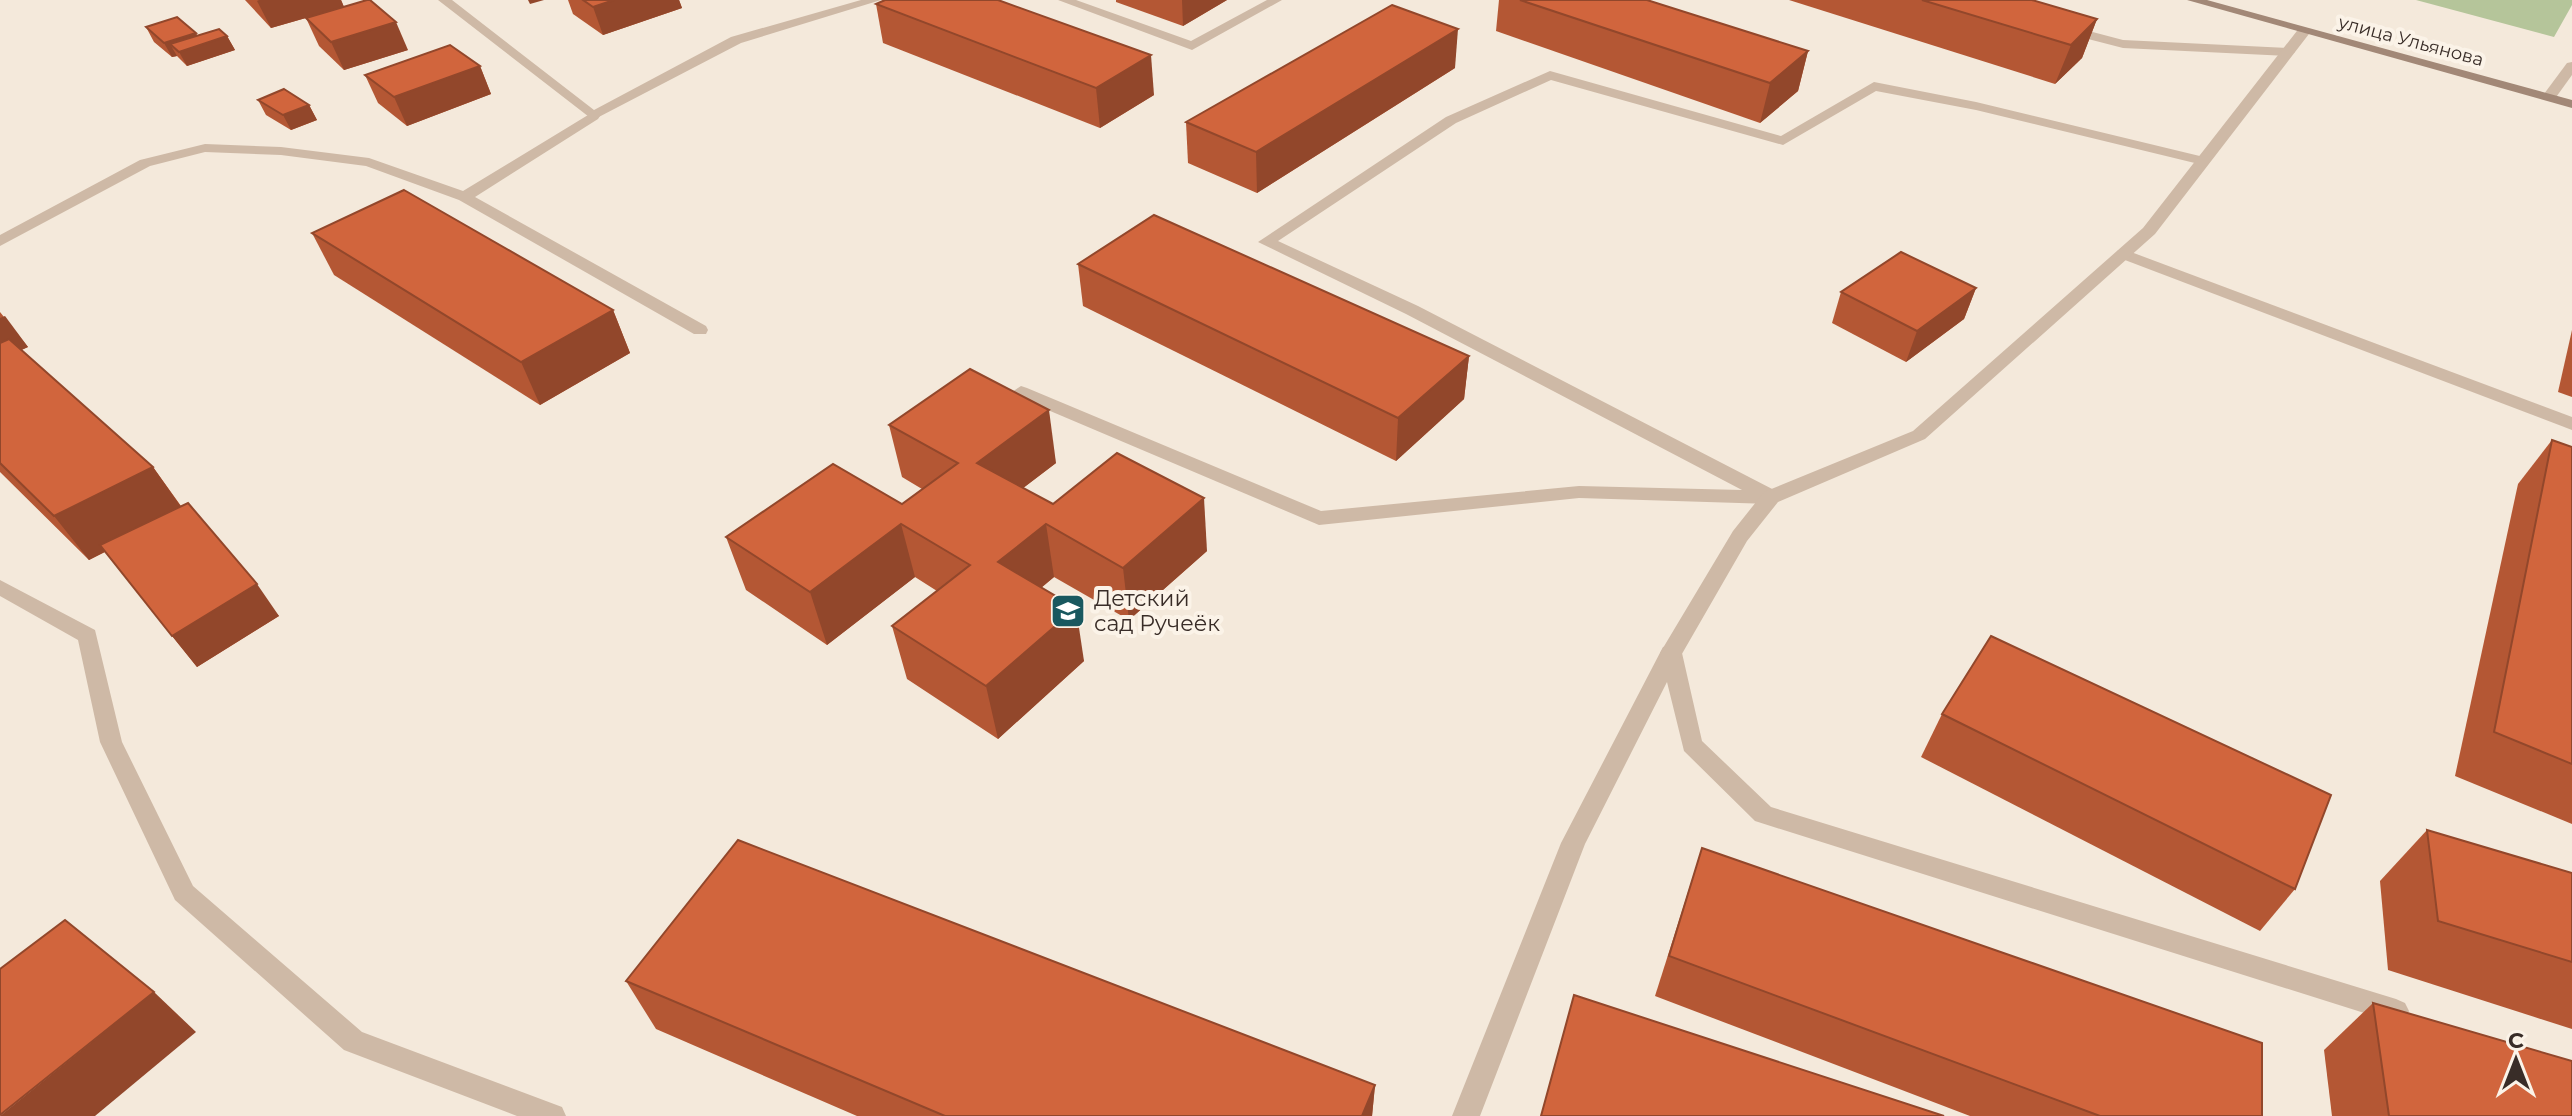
<svg xmlns="http://www.w3.org/2000/svg" width="2572" height="1116" font-family="Montserrat,sans-serif">
<style>
.green{fill:#b5c59a}
.lines{fill:none;stroke-linecap:round;stroke-linejoin:round}
.service{fill:#ceb9a6;fill-rule:evenodd}
.minor{fill:#ceb9a6;fill-rule:evenodd}
.secondary{fill:#a28877;fill-rule:evenodd}
.wall{fill:#b45734}
.shaded-wall{fill:#92472b}
.building{fill:#d1653d;stroke:#92472b;stroke-width:2}
.labels{text-anchor:middle;stroke-width:8;stroke-linejoin:round;paint-order:stroke}
.far-street-label{font-size:18px;fill:#392d28;stroke:#fbf3e8}
.poi-label{font-size:22px;fill:#392d28;stroke:#fbf3e8;text-anchor:start}
</style>
<rect width="100%" height="100%" fill="#f4e9db"/>
<!-- green -->
<polygon class="green" points="2416,0 2572,0 2572,5 2554,37"/>
<g class="lines">
<!-- service -->
<g class="service">
<polygon points="1058,0 1076,0 1191,41 1267,0 1282,0 1192,50"/>
<polygon points="2066,25 2123,40 2288,48 2295,52 2288,56 2123,48 2061,32 2061,26"/>
<polygon points="2572,62 2572,75 2554,100 2544,100 2544,94 2567,63"/>
<polygon points="1550,71 1781,136 1874,82 1976,102 2208,158 2210,161 2203,165 1976,110 1876,91 1783,145 1551,80 1456,123 1278,241 1418,306 1778,492 1781,497 1771,504 1579,498 1319,525 1015,396 1012,392 1021,386 1027,388 1321,511 1579,486 1742,490 1406,314 1258,242 1446,117"/>
<polygon points="593,112 600,116 598,119 475,197 706,326 708,330 706,334 694,334 459,200 366,166 281,155 205,152 150,166 0,246 0,235 140,160 205,144 281,147 369,158 463,191"/>
<polygon points="2123,249 2572,417 2572,430 2117,257 2117,251"/>
<polygon points="0,580 95,630 122,742 193,886 362,1032 562,1107 566,1116 517,1116 344,1050 175,900 100,742 78,640 0,596"/>
<polygon points="1671,645 1679,647 1682,653 1702,741 1771,807 2396,999 2405,1003 2409,1011 2405,1019 2396,1023 1755,821 1684,751 1667,682 1585,844 1480,1116 1452,1116 1561,843 1663,647"/>
</g>
<!-- minor -->
<g class="minor">
<polygon points="438,0 452,0 594,110 731,37 861,0 881,0 741,43 593,120"/>
<polygon points="2300,27 2312,30 2155,234 1925,439 1778,502 1747,541 1679,659 1663,659 1660,653 1733,531 1764,492 1913,431 2143,228"/>
</g>
<!-- secondary -->
<polygon class="secondary" points="2187,0 2207,0 2572,100 2572,108"/>
</g>
<!-- wall -->
<g class="wall">
<polygon points="245,0 341,0 344,7 271,28"/>
<polygon points="568,0 679,0 682,8 603,35 573,14"/>
<polygon points="1116,0 1227,0 1183,26 1116,2"/>
<polygon points="1499,0 1647,0 1808,51 1798,91 1760,123 1496,31"/>
<polygon points="1789,0 2032,0 2097,19 2082,58 2055,84"/>
<polygon points="876,4 1154,95 1100,128 883,43"/>
<polygon points="306,18 408,50 344,70 319,46"/>
<polygon points="146,27 197,36 227,36 235,50 187,66 177,56 172,57 154,42"/>
<polygon points="480,66 491,94 407,126 378,103 365,75"/>
<polygon points="1455,68 1257,193 1188,163 1186,122"/>
<polygon points="258,100 309,105 317,120 291,130 266,115"/>
<polygon points="312,233 613,310 630,353 540,405 334,275"/>
<polygon points="1078,264 1469,356 1464,399 1396,461 1083,306"/>
<polygon points="1976,288 1964,319 1906,362 1832,323 1841,292"/>
<polygon points="0,312 28,347 21,350 153,467 181,506 279,616 197,667 105,552 89,560 0,472"/>
<polygon points="2572,330 2572,397 2558,392"/>
<polygon points="889,425 1056,463 1023,488 1053,504 1207,551 1129,620 1054,577 1041,588 1084,661 998,739 907,679 892,626 937,591 915,577 827,645 746,590 726,537 902,504 922,489 902,477"/>
<polygon points="2552,440 2572,447 2572,824 2455,776 2518,484"/>
<polygon points="1942,714 2295,889 2260,931 1921,757"/>
<polygon points="2427,830 2572,873 2572,1029 2388,970 2380,881"/>
<polygon points="1702,848 2262,1116 1970,1116 1655,996"/>
<polygon points="626,981 1375,1085 1372,1116 857,1116 656,1029"/>
<polygon points="2373,1003 2572,1116 2332,1116 2324,1050"/>
</g>
<!-- shaded-wall -->
<g class="shaded-wall">
<polygon points="259,0 341,0 344,7 271,28 257,1"/>
<polygon points="528,0 544,0 530,4"/>
<polygon points="614,0 679,0 682,8 603,35 593,7"/>
<polygon points="1182,0 1227,0 1183,26"/>
<polygon points="2097,19 2082,58 2055,84 2071,45"/>
<polygon points="396,22 408,50 344,70 331,42"/>
<polygon points="1458,29 1455,68 1257,193 1256,152"/>
<polygon points="196,33 202,44 227,36 235,50 187,66 179,52 170,44 177,56 172,57 164,43"/>
<polygon points="1808,51 1798,91 1760,123 1770,83"/>
<polygon points="1151,55 1154,95 1100,128 1096,88"/>
<polygon points="480,66 491,94 407,126 394,97"/>
<polygon points="309,105 317,120 291,130 283,115"/>
<polygon points="1976,288 1964,319 1906,362 1917,331"/>
<polygon points="613,310 630,353 540,405 521,362"/>
<polygon points="5,316 28,347 0,360 0,318"/>
<polygon points="1469,356 1464,399 1396,461 1398,418"/>
<polygon points="1049,410 1056,463 988,515 977,463"/>
<polygon points="153,467 184,511 89,560 54,516"/>
<polygon points="1204,498 1207,551 1129,620 1123,568"/>
<polygon points="901,524 915,577 827,645 810,592"/>
<polygon points="1046,524 1054,577 1008,615 998,562"/>
<polygon points="257,584 279,616 197,667 172,636"/>
<polygon points="1076,608 1084,661 998,739 986,686"/>
<polygon points="154,992 196,1032 95,1116 0,1116"/>
<polygon points="1375,1085 1372,1116 1362,1116"/>
</g>
<!-- building -->
<g class="building">
<polygon points="367,0 370,0 396,22 331,42 306,18"/>
<polygon points="583,0 614,0 593,7"/>
<polygon points="885,0 998,0 1151,55 1096,88 876,4"/>
<polygon points="1520,0 1647,0 1808,51 1770,83"/>
<polygon points="1922,0 2032,0 2097,19 2071,45"/>
<polygon points="1392,5 1458,29 1256,152 1186,122"/>
<polygon points="177,17 196,33 164,43 146,27"/>
<polygon points="219,29 227,36 179,52 170,44"/>
<polygon points="450,45 480,66 394,97 365,75"/>
<polygon points="284,89 309,105 283,115 258,100"/>
<polygon points="404,190 613,310 521,362 312,233"/>
<polygon points="1154,215 1469,356 1398,418 1078,264"/>
<polygon points="1901,252 1976,288 1917,331 1841,292"/>
<polygon points="9,339 153,467 54,516 0,463 0,343"/>
<polygon points="970,369 1049,410 977,463 1053,504 1117,453 1204,498 1123,568 1046,524 998,562 1076,608 986,686 892,626 970,565 901,524 810,592 726,537 833,464 902,504 958,463 889,425"/>
<polygon points="2552,440 2572,447 2572,764 2494,732"/>
<polygon points="188,503 257,584 172,636 100,545"/>
<polygon points="1991,636 2331,795 2295,889 1942,714"/>
<polygon points="2427,830 2572,873 2572,962 2438,921"/>
<polygon points="738,840 1375,1085 1362,1116 945,1116 626,981"/>
<polygon points="1702,848 2262,1043 2262,1116 2100,1116 1669,956"/>
<polygon points="65,920 154,992 0,1115 0,969"/>
<polygon points="1574,995 1944,1116 1541,1116"/>
<polygon points="2373,1003 2572,1061 2572,1116 2389,1116"/>
</g>
<!-- icons -->
<defs>
<g id="school-square" transform="scale(1.8)"><rect x="-9" y="-9" width="18" height="18" rx="4" fill="#19585f" stroke="#fbf3e8"/><path d="M0-5L7-2L0 1L-7-2ZM-4 1L0 2.5L4 1V4Q0 6-4 4Z" fill="#fff"/></g>
</defs>
<g fill-rule="evenodd">
<use href="#school-square" x="1068" y="611"/>
</g>
<g class="labels">
<!-- far-street labels -->
<g class="far-street-label">
<text transform="translate(2411 41) rotate(15)" y="6">улица Ульянова</text>
</g>
<!-- poi labels -->
<g class="poi-label">
<text x="1094" y="606">Детский<tspan x="1094" dy="25">сад Ручеёк</tspan></text>
</g>
</g>
<!-- north arrow -->
<g transform="translate(2516 1060)" stroke="#fbf3e8" stroke-width="6" paint-order="stroke">
<path d="M0-6L14 30L0 20L-14 30Z" fill="#392d28"/>
<text y="-12" font-size="22" font-weight="bold" text-anchor="middle" fill="#392d28">С</text>
</g>
</svg>
